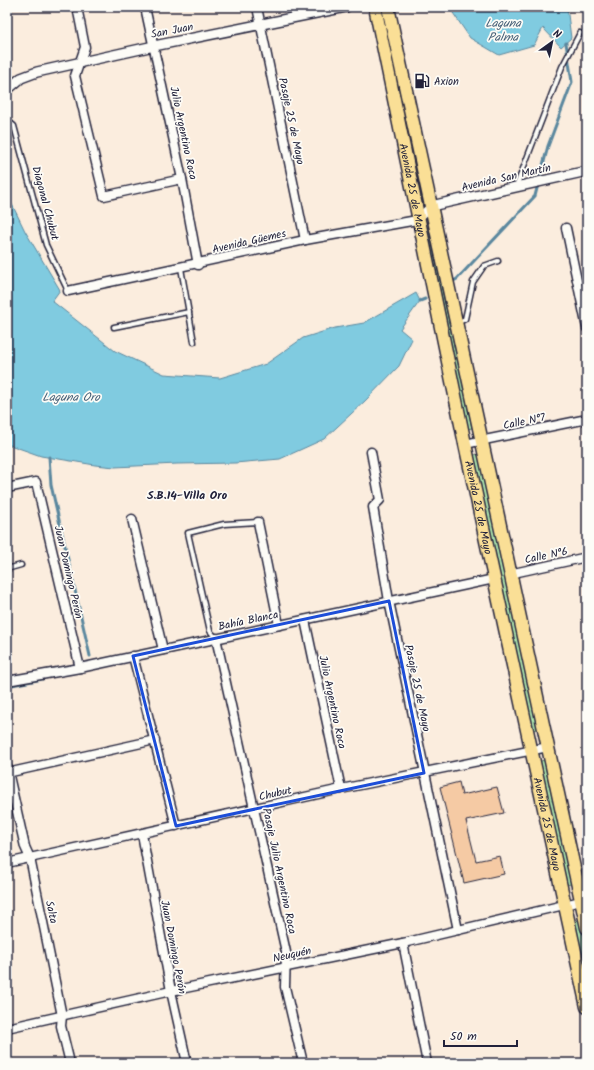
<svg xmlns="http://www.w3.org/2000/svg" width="594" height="1070" font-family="Kalam,sans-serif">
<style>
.green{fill:#b5eeb2;stroke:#6c8876}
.water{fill:#80cbe0;stroke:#5a879e}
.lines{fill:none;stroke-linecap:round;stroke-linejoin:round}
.stream{stroke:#5a879e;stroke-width:3}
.building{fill:#f5caa4;stroke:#22223b}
.service-casing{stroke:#22223b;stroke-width:7}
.minor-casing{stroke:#22223b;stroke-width:11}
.tertiary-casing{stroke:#22223b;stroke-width:12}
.primary-casing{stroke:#22223b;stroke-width:15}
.service{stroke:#fdfcf7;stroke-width:4}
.minor{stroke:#fdfcf7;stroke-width:8}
.tertiary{stroke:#fdfcf7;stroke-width:9}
.primary{stroke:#fadf96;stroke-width:12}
.marked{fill:none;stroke:#1d4ed8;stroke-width:3;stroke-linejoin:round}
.labels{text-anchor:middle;stroke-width:3.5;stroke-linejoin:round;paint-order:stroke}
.street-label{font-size:11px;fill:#22223b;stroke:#fdfcf7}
.poi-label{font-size:11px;fill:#22223b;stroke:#fdfcf7;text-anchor:start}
.water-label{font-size:12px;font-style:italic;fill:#435d75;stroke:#fdfcf7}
.neighbourhood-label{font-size:12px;font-weight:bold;fill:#22223b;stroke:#fdfcf7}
</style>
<rect width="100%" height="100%" fill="#fbedde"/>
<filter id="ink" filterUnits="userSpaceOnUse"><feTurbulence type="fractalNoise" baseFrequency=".025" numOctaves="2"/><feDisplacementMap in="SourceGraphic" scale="8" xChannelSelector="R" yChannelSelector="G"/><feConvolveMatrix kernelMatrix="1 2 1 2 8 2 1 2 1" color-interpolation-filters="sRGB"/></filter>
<g filter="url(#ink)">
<!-- green -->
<g class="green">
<polygon points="380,16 386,16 425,201 422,202"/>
<polygon points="429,229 472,428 467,429 423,230"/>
<polygon points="479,454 538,729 533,730 474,455"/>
<polygon points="544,760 571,884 566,885 538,762"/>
<polygon points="580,920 587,954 587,979 575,921"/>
</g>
<!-- water -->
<g class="water">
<polygon points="449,7 567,7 571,38 561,47 543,28 534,45 499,55 470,38"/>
<polygon points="7,194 25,231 60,290 52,301 115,351 164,374 220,378 266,364 303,338 335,328 364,323 416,293 420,301 400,329 412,339 399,366 365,401 324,439 280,459 235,463 177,464 115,467 95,465 41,456 7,444"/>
</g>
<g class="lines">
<!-- stream -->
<g class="stream">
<polyline points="452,282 457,279 535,196 548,146 572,82 566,43"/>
<polyline points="420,301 425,299"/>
<polyline points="49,457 51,485 90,656"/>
<polyline points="7,686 42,679"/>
</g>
</g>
<!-- building -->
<polygon class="building" points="459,782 462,795 497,787 504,813 466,821 476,861 500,856 504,874 464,883 440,787"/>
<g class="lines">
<!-- service casing -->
<g class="service-casing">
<g id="service">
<polyline points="7,120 14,126 46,245 68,291"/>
<polyline points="516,187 562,67 580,33"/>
<polyline points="181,268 194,342"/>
<polyline points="459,322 465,319 473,282 484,266 498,261"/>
<polyline points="114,327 189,312"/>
<polyline points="7,569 21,565"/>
<polyline points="216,638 210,631 188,533 224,524 258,522"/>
</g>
</g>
<!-- minor casing -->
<g class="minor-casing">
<g id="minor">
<polyline points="77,7 85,47 75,76 104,196 182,179"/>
<polyline points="145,7 182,179 198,265"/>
<polyline points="257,7 305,240"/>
<polyline points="7,72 9,88"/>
<polyline points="566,228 587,328"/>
<polyline points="68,291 305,240 417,220 431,206"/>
<polyline points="465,444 587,419"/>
<polyline points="371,452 380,500 373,507 389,601 458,930"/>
<polyline points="7,488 36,482 80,668"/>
<polyline points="132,519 163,650"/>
<polyline points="258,522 279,625"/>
<polyline points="509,574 587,557"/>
<polyline points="305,620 341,789"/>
<polyline points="216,638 286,952 285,987 303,1063"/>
<polyline points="133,656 176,826"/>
<polyline points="7,681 80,668 494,579"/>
<polyline points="7,767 25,847 30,858 62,1016 61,1026 70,1063"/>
<polyline points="7,773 155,740"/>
<polyline points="142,834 171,991 187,1063"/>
<polyline points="7,863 341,789 548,747"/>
<polyline points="403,943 427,1063"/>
<polyline points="7,1028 171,991 403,943 581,901"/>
</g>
</g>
<!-- tertiary casing -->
<g class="tertiary-casing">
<g id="tertiary">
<polyline points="7,90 21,78 37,72 154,46 346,7"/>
<polyline points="431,206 587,171"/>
</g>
</g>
<!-- primary casing -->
<g class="primary-casing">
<g id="primary">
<path id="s1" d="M375,7l90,437 122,563"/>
<polyline points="388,7 587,928"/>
</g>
</g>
<!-- service -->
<use href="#service" class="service"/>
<!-- minor -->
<use href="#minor" class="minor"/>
<!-- tertiary -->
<use href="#tertiary" class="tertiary"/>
<!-- primary -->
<use href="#primary" class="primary"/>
</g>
</g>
<!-- marked area -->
<path class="marked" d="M389,601l35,172 -248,53 -43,-170z"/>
<!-- icons -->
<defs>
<g id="fuel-bare" transform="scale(1.2)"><path d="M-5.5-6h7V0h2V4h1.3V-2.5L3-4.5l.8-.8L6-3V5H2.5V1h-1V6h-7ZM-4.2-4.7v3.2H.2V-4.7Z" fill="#22223b" stroke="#fdfcf7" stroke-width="2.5" paint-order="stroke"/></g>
</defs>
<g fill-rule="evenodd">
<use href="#fuel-bare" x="422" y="81"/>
</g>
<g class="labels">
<!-- street labels -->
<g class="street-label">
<text transform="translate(172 30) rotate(-11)" y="4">San Juan</text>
<text transform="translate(292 121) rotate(78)" y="4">Pasaje 25 de Mayo</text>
<text transform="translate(184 133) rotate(78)" y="4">Julio Argentino Roca</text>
<text transform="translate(506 177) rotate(-13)" y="4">Avenida San Martín</text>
<text dy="4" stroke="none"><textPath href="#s1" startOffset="187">Avenida 25 de Mayo</textPath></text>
<text transform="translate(46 203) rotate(75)" y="4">Diagonal Chubut</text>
<text transform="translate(249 241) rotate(-13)" y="4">Avenida Güemes</text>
<text transform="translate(524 421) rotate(-12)" y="4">Calle N°7</text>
<text dy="4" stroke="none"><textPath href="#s1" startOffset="511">Avenida 25 de Mayo</textPath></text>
<text transform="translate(546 555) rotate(-12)" y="4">Calle N°6</text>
<text transform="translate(69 572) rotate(77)" y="4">Juan Domingo Perón</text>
<text transform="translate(248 620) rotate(-12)" y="4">Bahía Blanca</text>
<text transform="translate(418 688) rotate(78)" y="4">Pasaje 25 de Mayo</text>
<text transform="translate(333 702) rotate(78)" y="4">Julio Argentino Roca</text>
<text transform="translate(275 793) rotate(-13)" y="4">Chubut</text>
<text dy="4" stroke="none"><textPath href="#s1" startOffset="835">Avenida 25 de Mayo</textPath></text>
<text transform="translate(280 871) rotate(78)" y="4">Pasaje Julio Argentino Roca</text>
<text transform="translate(52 912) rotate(78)" y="4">Salta</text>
<text transform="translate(174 947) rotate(79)" y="4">Juan Domingo Perón</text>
<text transform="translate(292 954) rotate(-12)" y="4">Neuquén</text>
</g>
<!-- poi labels -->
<g class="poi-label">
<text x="434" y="85">Axion</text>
</g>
<!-- water labels -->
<g class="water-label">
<text x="503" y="27">Laguna<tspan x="503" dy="14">Palma</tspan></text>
<text x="71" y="401">Laguna Oro</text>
</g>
<!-- neighbourhood labels -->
<g class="neighbourhood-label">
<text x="187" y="499">S.B.14-Villa Oro</text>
</g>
</g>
<!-- margin -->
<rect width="594" height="1070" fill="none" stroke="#fdfcf7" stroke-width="24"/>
<rect x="12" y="12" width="570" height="1046" fill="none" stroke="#22223b" stroke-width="1.5" filter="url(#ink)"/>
<!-- north arrow -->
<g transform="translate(552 42) rotate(33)" stroke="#fdfcf7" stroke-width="3" paint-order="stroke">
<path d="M0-3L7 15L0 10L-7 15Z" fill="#22223b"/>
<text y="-6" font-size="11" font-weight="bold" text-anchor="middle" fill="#22223b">N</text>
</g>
<!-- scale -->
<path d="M444 1040v6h73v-6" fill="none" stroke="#22223b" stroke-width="2"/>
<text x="450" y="1040" font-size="12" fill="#22223b" stroke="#fdfcf7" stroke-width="3" paint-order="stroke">50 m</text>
</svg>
